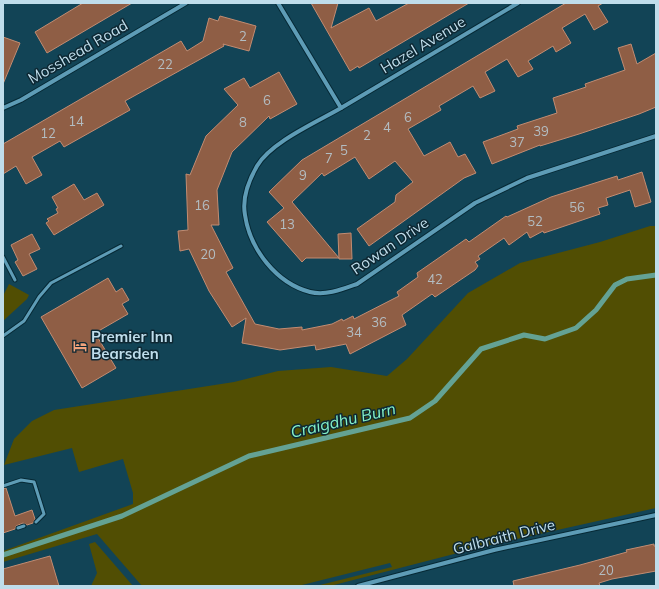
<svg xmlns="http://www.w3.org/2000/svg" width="659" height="589" font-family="Mulish,sans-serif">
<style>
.green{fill:#514e03}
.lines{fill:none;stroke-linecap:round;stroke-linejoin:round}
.stream{stroke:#64a294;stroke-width:5}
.building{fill:#8f5e45;stroke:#c28c72}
.lane-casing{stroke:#062935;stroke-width:5}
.street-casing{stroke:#062935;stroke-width:6}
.lane{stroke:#5e9cb6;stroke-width:3}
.street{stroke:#5e9cb6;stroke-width:4}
.labels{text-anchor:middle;stroke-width:3;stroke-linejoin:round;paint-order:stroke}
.number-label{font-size:13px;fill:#b3bdc2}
.street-label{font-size:15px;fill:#bfddeb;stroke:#0e2833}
.poi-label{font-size:15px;font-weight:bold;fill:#bfddeb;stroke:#0e2833;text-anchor:start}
.water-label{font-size:16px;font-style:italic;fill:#84f1c8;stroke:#0e2833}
</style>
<rect width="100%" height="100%" fill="#124456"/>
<!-- green -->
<g class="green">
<polygon points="650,226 656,226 656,508 485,546 330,586 316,586 392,567 390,563 298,586 142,586 97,534 3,562 3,551 133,504 133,493 123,459 79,472 72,448 4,465 14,439 32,421 54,410 234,382 278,371 331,367 387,376 407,359 468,293 520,263 600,242"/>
<polygon points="9,284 29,295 27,299 3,321 3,296"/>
<polygon points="95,542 133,586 91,586 97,573 89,544"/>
</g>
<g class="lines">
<!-- stream -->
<polyline class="stream" points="3,555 122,516 249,456 410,418 435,401 481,349 524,335 545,339 576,328 596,310 615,285 627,279 656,275"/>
</g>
<!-- building -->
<g class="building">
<polygon points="83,3 132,3 47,53 35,32"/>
<polygon points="311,3 338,3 331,28 369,8 376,21 409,3 469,3 359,68 358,66 350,71"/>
<polygon points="566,3 603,3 598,6 608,22 594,30 585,14 562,28 571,43 556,52 553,46 528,61 533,69 518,77 507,59 485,72 495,91 480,98 473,86 439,106 441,110 408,129 424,156 450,142 458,157 465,154 476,173 464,178 369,246 357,229 395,202 396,195 413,182 395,161 369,179 355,157 324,176 322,173 292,202 339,258 306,258 302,262 267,222 284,208 269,192 302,160"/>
<polygon points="220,16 256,26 249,51 223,44 224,46 125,101 130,110 64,147 60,141 32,157 42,175 26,184 16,166 3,174 3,144 181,41 187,51 203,41 209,18 218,21"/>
<polygon points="3,37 20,43 3,84"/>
<polygon points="631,44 637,64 656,53 656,107 639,114 579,134 540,146 540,145 492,164 483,142 518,129 517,126 557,113 553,98 586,87 585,84 625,70 618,48"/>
<polygon points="279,72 297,104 270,119 269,116 232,152 217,190 219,225 211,225 233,268 226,272 255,324 279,329 302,327 302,330 332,324 342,319 343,321 353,316 354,319 399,296 397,292 418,277 417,273 466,239 469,242 506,216 507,217 551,197 617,176 618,180 642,172 651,202 635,207 630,190 606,198 608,205 598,208 600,214 544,233 543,231 530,238 527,232 509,245 504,238 478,256 480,259 475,262 478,266 475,270 435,297 432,294 402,315 406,325 350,354 346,344 316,350 315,345 280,350 242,343 246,318 232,327 209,291 189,249 180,251 178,231 188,230 186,174 190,175 206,136 238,105 224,89 244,78 250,88"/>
<polygon points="74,184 84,200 97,193 104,205 54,235 46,223 49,221 47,219 58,213 56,209 58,208 52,197"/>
<polygon points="351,233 352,259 339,259 338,234"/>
<polygon points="32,234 40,249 29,254 37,269 23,276 15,262 18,260 11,245"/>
<polygon points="108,278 116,292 122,288 129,300 122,304 128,314 95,333 116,368 82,388 41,317"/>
<polygon points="6,488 15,516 32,510 35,519 33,523 27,525 23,523 16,526 15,529 3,533 3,489"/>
<polygon points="654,544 654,546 656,546 656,571 612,579 599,583 600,586 514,586 513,581 580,565 627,552 626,550"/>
<polygon points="50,556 59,586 3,586 3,569"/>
</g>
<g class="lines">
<!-- lane casing -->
<g class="lane-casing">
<g id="lane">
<polyline points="3,257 15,280"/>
<polyline points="3,336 24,321 39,297 51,283 121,246"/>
<polyline points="3,486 21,480 34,482 44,514 36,522"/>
<polyline points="18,528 24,526"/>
</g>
</g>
<!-- street casing -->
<g class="street-casing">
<g id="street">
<path d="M278,3l63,105c-24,14 -70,34 -84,58 -8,14 -15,33 -12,49 5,34 31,68 65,77 16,4 33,-3 47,-8l118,-81 52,-25 129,-42"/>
<polyline points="3,108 21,100 186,3"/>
<polyline points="341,108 518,3"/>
<polyline points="358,586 494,550 656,515"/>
</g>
</g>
<!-- lane -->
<use href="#lane" class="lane"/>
<!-- street -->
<use href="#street" class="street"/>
</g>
<!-- icons -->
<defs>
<g id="hotel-bare" transform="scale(1.08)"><path d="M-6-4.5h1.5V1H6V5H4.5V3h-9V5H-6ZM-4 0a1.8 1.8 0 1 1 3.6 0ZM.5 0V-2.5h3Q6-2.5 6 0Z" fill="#f1a27b" stroke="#0e2833" stroke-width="2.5" paint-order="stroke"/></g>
</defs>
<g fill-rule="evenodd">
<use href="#hotel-bare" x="80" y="346"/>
</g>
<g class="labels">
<!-- number labels -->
<g class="number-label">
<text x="243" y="41">2</text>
<text x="165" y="69">22</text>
<text x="267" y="105">6</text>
<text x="408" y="122">6</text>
<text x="76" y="126">14</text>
<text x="243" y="127">8</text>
<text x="387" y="132">4</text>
<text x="541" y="136">39</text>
<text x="48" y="138">12</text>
<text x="367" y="140">2</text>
<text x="517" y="147">37</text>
<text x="344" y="155">5</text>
<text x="329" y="163">7</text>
<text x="303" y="180">9</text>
<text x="202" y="210">16</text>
<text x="577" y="212">56</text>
<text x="535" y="226">52</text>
<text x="287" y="229">13</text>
<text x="208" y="259">20</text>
<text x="435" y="284">42</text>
<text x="379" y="327">36</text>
<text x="354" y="337">34</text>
<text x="606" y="575">20</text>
</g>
<!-- street labels -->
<g class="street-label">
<text transform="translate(423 45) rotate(-31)" y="5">Hazel Avenue</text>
<text transform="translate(78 52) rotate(-30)" y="5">Mosshead Road</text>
<text transform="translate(390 246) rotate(-34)" y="5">Rowan Drive</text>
<text transform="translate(504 537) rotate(-14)" y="5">Galbraith Drive</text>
</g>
<!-- poi labels -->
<g class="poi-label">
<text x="91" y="342">Premier Inn<tspan x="91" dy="17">Bearsden</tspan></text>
</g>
<!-- water labels -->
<g class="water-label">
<text transform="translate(343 420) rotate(-13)" y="6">Craigdhu Burn</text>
</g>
</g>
<!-- border -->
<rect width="659" height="589" fill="none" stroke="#bfddeb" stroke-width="8"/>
</svg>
